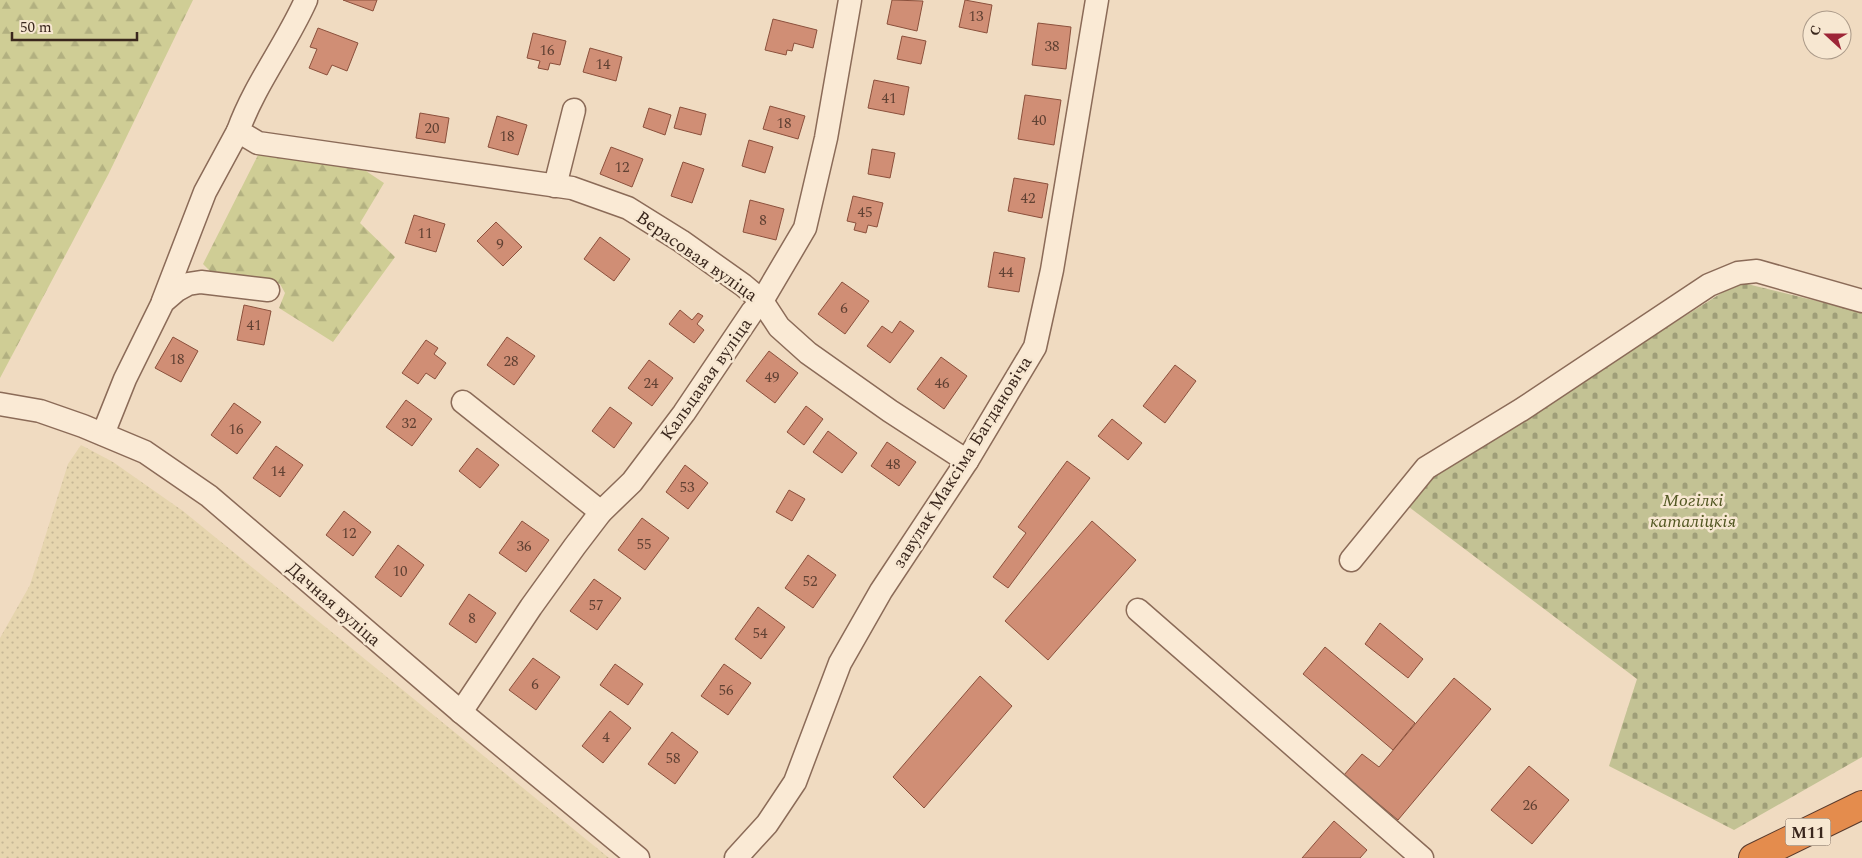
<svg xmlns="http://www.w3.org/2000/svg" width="1862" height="858" font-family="Spectral,serif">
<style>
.farmland{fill:url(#farmland-dots)}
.forest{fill:url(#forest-firs)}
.cemetery{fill:url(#cemetery-stones)}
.building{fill:#d08e75;stroke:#8b503c}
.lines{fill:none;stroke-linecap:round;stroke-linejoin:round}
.minor-casing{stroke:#8b6b58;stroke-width:25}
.highway-casing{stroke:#583a2c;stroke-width:30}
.minor{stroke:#faead5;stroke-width:22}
.highway{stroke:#e48c4d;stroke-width:28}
.labels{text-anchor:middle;stroke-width:5;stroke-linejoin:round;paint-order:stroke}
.number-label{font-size:15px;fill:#604133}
.shield{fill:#f7e7d1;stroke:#736153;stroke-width:1}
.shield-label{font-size:16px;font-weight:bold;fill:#3a271d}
.street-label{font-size:18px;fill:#3a271d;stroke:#f7e7d1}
.park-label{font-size:18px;font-style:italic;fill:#525722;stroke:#f7e7d1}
</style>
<defs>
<pattern id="farmland-dots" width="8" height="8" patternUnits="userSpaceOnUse" patternTransform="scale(1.25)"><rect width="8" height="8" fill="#e6d5ae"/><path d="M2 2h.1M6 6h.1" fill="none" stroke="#c6b795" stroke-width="1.8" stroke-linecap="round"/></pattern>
<pattern id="forest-firs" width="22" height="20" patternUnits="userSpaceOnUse" patternTransform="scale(1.25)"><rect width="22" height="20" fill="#cfcd95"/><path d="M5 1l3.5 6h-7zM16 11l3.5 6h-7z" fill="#b2b080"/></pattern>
<pattern id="cemetery-stones" width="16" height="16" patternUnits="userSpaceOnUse" patternTransform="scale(1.25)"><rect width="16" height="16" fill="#c3c294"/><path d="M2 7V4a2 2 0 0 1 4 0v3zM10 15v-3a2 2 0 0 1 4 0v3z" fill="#9f9e78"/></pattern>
</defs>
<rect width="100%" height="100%" fill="#f0dbc1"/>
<!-- farmland -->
<polygon class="farmland" points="81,445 113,462 183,511 609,858 0,858 0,638 30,585 68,464"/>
<!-- forest -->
<g class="forest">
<polygon points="0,0 193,0 108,175 0,378"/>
<polygon points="260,151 366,171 384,183 360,223 395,257 333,342 279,308 285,293 280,284 265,279 210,271 203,264"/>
</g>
<!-- cemetery -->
<polygon class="cemetery" points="1739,282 1862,312 1862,757 1734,830 1609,766 1637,679 1405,504 1429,477"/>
<!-- building -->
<g class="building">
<polygon points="343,0 377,0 373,11"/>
<polygon points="892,0 923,1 917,31 887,24"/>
<polygon points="965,0 992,5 987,33 959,27"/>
<polygon points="773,19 817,30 813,48 794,43 792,51 787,50 786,55 765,50"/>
<polygon points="1038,23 1071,27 1066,69 1032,65"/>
<polygon points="318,28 358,43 347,71 332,65 327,75 309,68 317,49 310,47"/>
<polygon points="533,33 566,41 560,65 550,63 548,70 538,68 540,61 527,58"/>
<polygon points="902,36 926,41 921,64 897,59"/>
<polygon points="590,48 622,57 616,81 583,72"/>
<polygon points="874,80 909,87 904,115 868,108"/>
<polygon points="1025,95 1061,100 1054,145 1018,139"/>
<polygon points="770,106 805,116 798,139 763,129"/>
<polygon points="680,107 706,114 701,135 674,128"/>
<polygon points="649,108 671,115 665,135 643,127"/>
<polygon points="420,113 449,118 445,143 416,138"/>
<polygon points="497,116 527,125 518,155 488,147"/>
<polygon points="749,140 773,147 765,173 742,166"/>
<polygon points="611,147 643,159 632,187 600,174"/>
<polygon points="872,149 895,153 890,178 868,174"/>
<polygon points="683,162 704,169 692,203 671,196"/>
<polygon points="1014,178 1048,184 1042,218 1008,211"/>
<polygon points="853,196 883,203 877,227 868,225 866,233 854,230 856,223 847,221"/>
<polygon points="750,200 784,209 776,240 743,232"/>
<polygon points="414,215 445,224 436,252 405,243"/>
<polygon points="496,222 522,247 503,266 477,241"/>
<polygon points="600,237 630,259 614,281 584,259"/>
<polygon points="994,252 1025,258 1019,292 988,287"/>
<polygon points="842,282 869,301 845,334 818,314"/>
<polygon points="244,305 271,311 264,345 237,340"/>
<polygon points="680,310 692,320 698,313 703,316 697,324 704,330 694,343 669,324"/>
<polygon points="900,321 914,331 890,363 867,346 882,326 892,333"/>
<polygon points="173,337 198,351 181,382 155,368"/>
<polygon points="507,337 535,356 514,385 487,365"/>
<polygon points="426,340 438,348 434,354 446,363 435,379 426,373 418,384 402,373"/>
<polygon points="769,351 798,373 775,403 746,381"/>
<polygon points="941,357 967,376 944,409 917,389"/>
<polygon points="649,360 673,378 652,406 628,388"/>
<polygon points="1175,365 1196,381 1165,423 1143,406"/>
<polygon points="406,400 432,419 412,446 386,427"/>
<polygon points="234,403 261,422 237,454 211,435"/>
<polygon points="806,406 823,419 804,445 787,432"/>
<polygon points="610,407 632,423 614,448 592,431"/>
<polygon points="1112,419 1142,443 1128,460 1098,436"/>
<polygon points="828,431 857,453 842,473 813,452"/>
<polygon points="887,442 916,462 899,486 871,466"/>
<polygon points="276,446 303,465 280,497 253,478"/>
<polygon points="477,448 499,465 480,488 459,471"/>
<polygon points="1067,461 1090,478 1008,588 993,577 1026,533 1018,527"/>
<polygon points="685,465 708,483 688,509 666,492"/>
<polygon points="789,490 805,499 792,521 776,512"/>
<polygon points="344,511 371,532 353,556 326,535"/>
<polygon points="642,518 669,538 645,570 618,550"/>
<polygon points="522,521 549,540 526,572 499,553"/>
<polygon points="1092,521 1136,560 1048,660 1005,621"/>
<polygon points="398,545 424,565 401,597 375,577"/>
<polygon points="808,555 836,575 813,608 785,588"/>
<polygon points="594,579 621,598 597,630 570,611"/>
<polygon points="469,594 496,613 476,643 449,624"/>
<polygon points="758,607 785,627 761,659 735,639"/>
<polygon points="1380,623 1423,659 1408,678 1365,644"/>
<polygon points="1325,647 1415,723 1393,750 1303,674"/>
<polygon points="533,658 560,677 536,710 509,690"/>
<polygon points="615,664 643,684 628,705 600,685"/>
<polygon points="724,664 751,683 728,715 701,696"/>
<polygon points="980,676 1012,706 924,808 893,777"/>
<polygon points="1454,678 1491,709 1398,820 1344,775 1362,754 1379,767"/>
<polygon points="610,711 631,728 603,763 582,746"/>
<polygon points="672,732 698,752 675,784 648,764"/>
<polygon points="1529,766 1569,800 1532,844 1491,810"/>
<polygon points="1334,821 1367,850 1360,858 1302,858"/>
</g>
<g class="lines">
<!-- minor casing -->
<g class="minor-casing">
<g id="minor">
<path d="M306,0c-20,45 -51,84 -68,131l20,12 314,45 56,20 53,33 62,44 19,16 17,26 29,26 82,58 77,50"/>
<polyline points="555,186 574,110"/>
<polyline points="163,301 205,192 238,131"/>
<polyline points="463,402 601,512"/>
<polyline points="0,404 40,411 83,426 145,452 209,496 461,712 638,858"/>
<polyline points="103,434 125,379 163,302 177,290 188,284 201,282 268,290"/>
<polyline points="1351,560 1426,468 1521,410 1709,285 1738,273 1757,271 1862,301"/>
<polyline points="1138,610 1422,858"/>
<polyline points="461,712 531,607 575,546 601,512 632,482 684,413 752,312 762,301 805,228 826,138 850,0"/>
<polyline points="736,858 767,824 795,782 840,663 881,591 967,461 1035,347 1052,270 1097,0"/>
</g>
</g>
<!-- highway casing -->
<g class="highway-casing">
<polyline id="highway" points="1753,858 1862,805"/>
</g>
<!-- minor -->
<use href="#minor" class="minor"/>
<!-- highway -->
<use href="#highway" class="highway"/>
</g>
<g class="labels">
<!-- number labels -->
<g class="number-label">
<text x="976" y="21">13</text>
<text x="1052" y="51">38</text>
<text x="547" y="55">16</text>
<text x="603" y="69">14</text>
<text x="889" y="103">41</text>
<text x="1039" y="125">40</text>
<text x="784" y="128">18</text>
<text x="432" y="133">20</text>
<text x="507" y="141">18</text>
<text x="622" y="172">12</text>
<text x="1028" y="203">42</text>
<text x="865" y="217">45</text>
<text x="763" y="225">8</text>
<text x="425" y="238">11</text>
<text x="500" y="249">9</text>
<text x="1006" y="277">44</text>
<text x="844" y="313">6</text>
<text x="254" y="330">41</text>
<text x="177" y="364">18</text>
<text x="511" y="366">28</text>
<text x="772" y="382">49</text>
<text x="651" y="388">24</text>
<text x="942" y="388">46</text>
<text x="409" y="428">32</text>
<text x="236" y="434">16</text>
<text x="893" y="469">48</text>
<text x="278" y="476">14</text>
<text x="687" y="492">53</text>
<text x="349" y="538">12</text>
<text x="644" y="549">55</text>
<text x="524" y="551">36</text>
<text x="400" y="576">10</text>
<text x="810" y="586">52</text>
<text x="596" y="610">57</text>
<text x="472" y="623">8</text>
<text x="760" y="638">54</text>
<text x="535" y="689">6</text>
<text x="726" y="695">56</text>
<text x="606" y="742">4</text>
<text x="673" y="763">58</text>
<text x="1530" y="810">26</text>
</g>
<!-- shield labels -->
<rect class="shield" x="1785.5" y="818.5" width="45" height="27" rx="4"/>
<g class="shield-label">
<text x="1808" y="838">М11</text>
</g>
<!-- street labels -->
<g class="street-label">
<text transform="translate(697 256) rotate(35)" y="6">Верасовая вуліца</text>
<text transform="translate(706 379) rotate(-55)" y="6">Кальцавая вуліца</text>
<text transform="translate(962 462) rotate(-58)" y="6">завулак Максіма Багдановіча</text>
<text transform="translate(334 604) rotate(41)" y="6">Дачная вуліца</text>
</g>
<!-- park labels -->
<g class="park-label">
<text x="1693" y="506">Могілкі<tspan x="1693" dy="21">каталіцкія</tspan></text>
</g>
</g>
<!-- north arrow -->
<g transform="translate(1827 35) rotate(291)"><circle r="24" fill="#f7e7d1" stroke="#ab9a89"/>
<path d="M0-4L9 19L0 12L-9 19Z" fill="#9d2537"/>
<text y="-8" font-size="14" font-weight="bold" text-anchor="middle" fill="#3a271d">С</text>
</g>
<!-- scale -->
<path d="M12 32v8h125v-8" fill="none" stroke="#3a271d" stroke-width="2.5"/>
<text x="20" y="32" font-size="15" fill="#3a271d" stroke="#f7e7d1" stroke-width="4" paint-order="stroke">50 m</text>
</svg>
